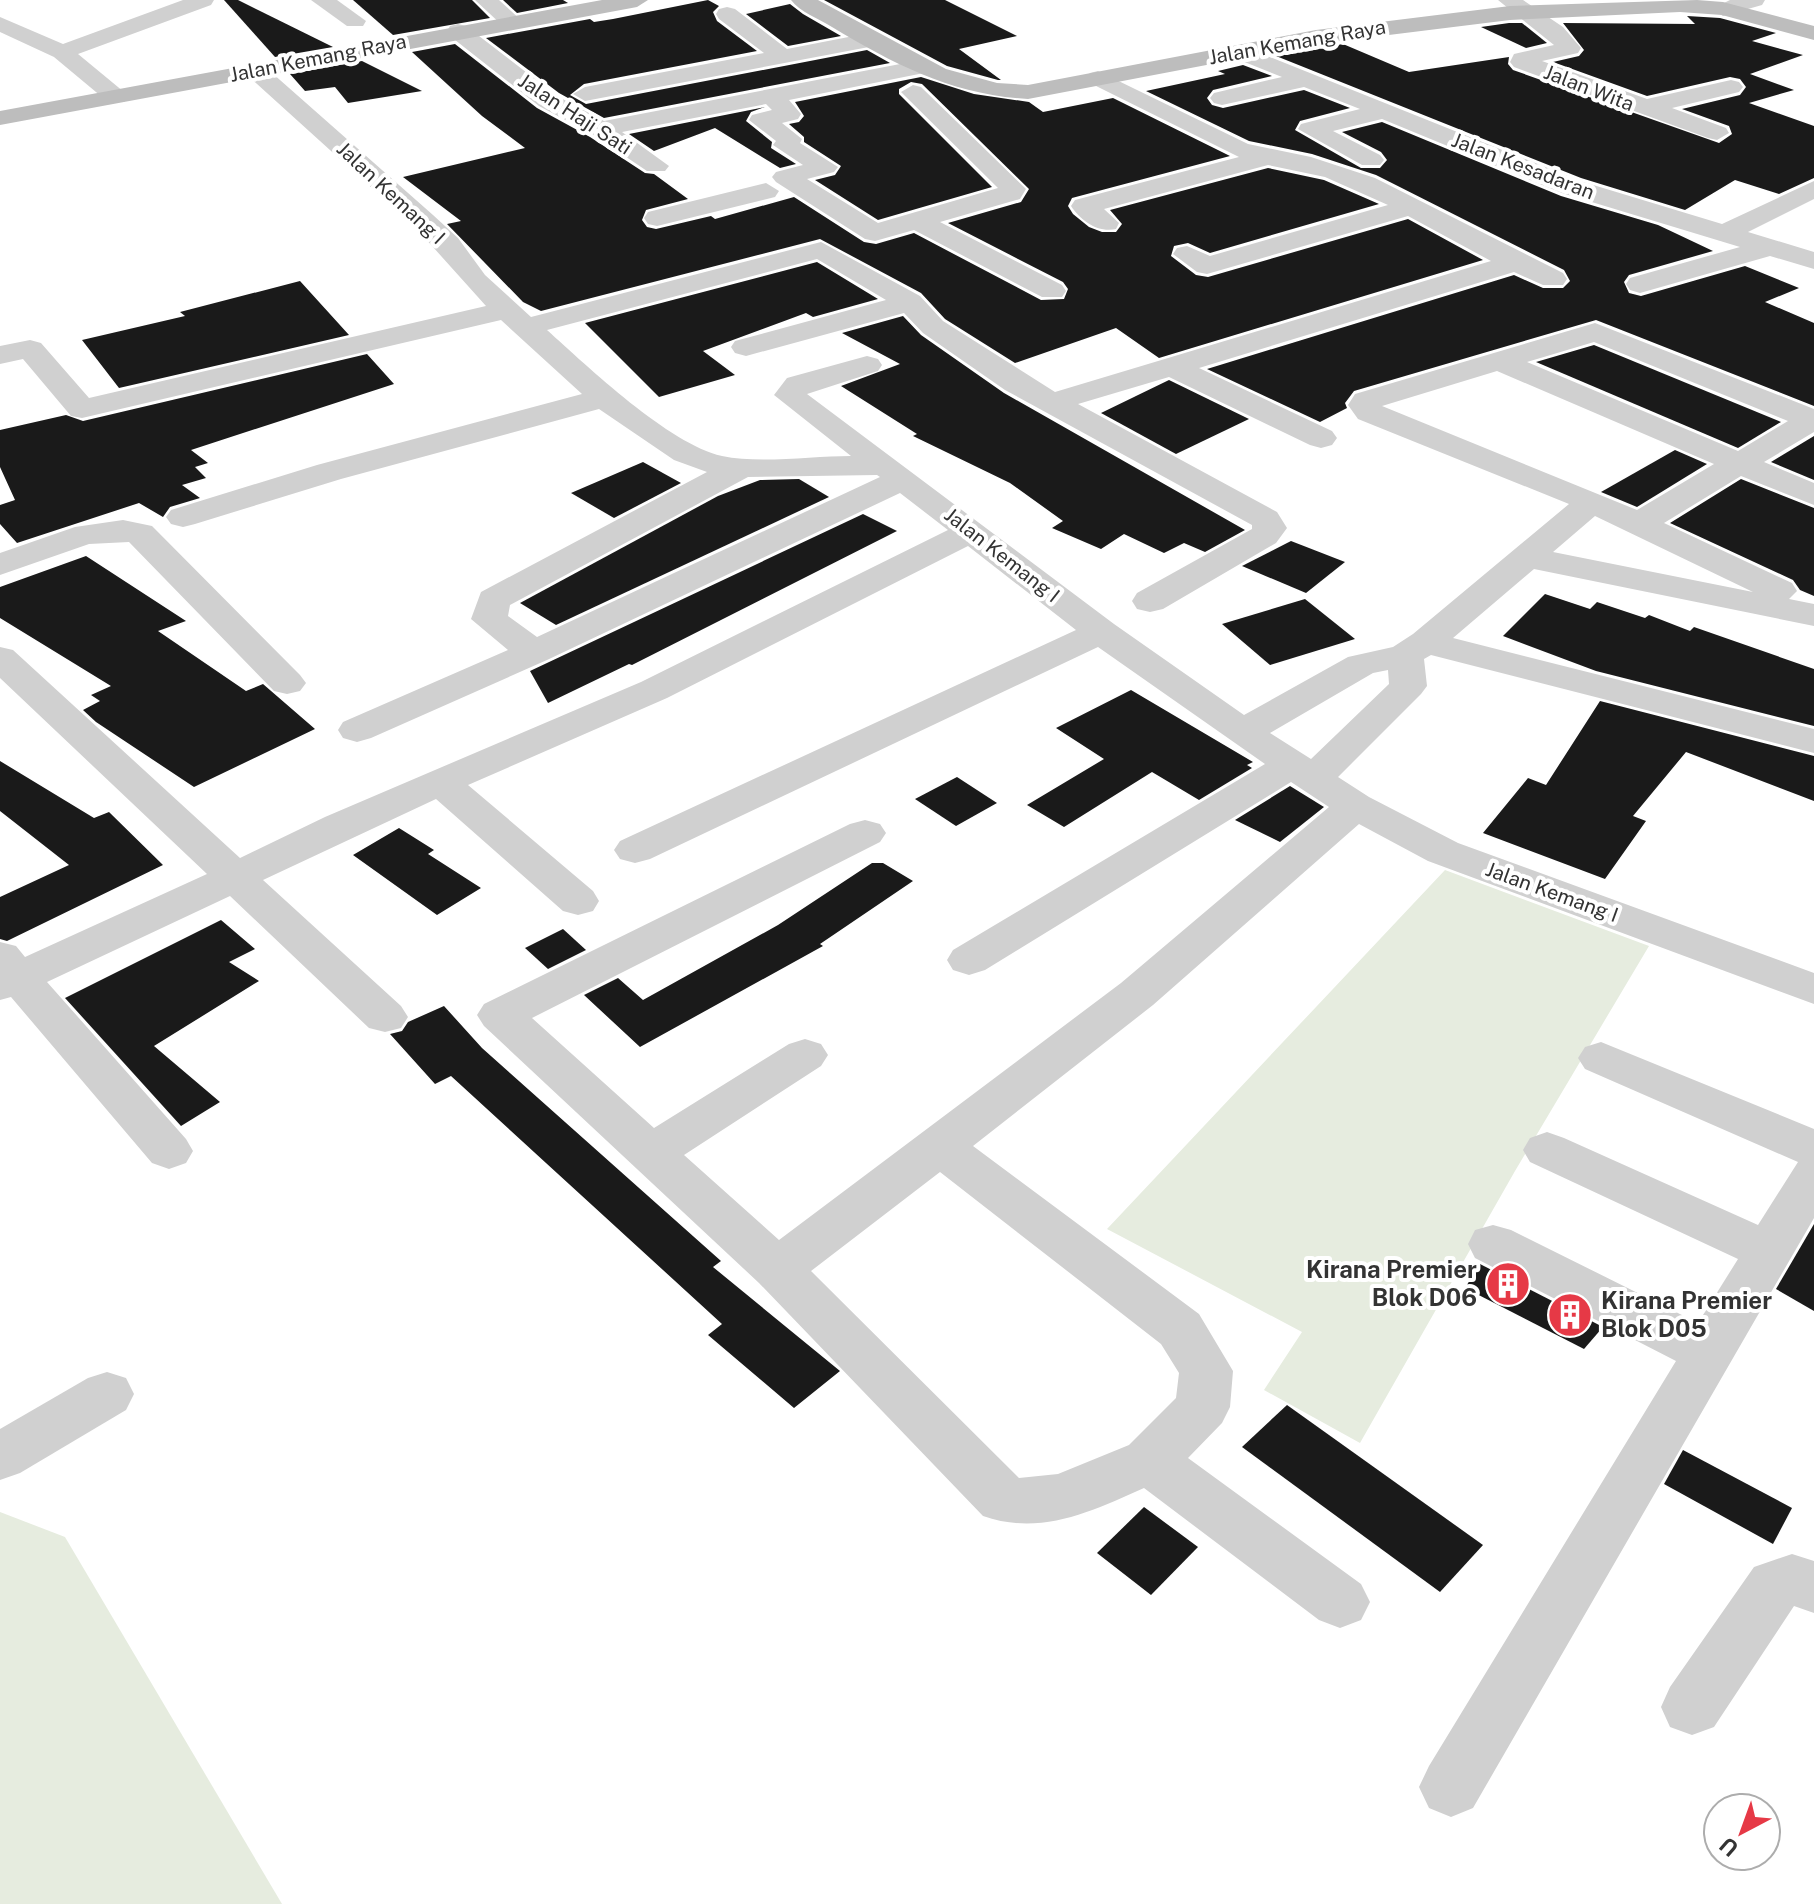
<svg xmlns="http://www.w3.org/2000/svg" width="1814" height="1904" font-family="'Public Sans',sans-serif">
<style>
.green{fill:#e6ecdf}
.building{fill:#1a1a1a}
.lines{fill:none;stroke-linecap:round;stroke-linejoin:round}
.street{fill:#d0d0d0;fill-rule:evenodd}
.secondary{fill:#bdbdbd;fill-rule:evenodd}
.labels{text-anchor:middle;stroke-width:8;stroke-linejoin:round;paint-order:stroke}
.far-street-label{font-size:20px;fill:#333;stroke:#fff}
.poi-label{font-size:24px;font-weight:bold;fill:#333;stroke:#fff;text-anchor:end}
</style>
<rect width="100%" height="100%" fill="#fff"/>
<!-- green -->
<g class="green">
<polygon points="1445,870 1649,946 1515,1171 1360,1443 1264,1390 1302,1332 1107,1229"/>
<polygon points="0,1512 65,1537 282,1904 0,1904"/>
</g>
<!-- building -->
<g class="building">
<polygon points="224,0 238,0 333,47 275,57"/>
<polygon points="353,0 472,0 490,18 393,35"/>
<polygon points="503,0 563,0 568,3 517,13"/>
<polygon points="708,0 719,6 713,12 717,21 757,51 584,84 570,95 586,104 867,50 890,63 604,118 559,93 486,38 590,19 594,22 613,19"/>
<polygon points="824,0 945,0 1017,36 959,49 1001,80 998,80 947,66"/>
<polygon points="790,4 803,14 841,36 788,46 746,14"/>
<polygon points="1687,16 1720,18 1776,33 1752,41 1803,55 1750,74 1794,90 1749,103 1814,126 1814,178 1779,194 1735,180 1685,210 1581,178 1276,56 1343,44 1409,72 1509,57 1508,64 1513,70 1719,143 1732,134 1729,126 1682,109 1740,95 1746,87 1740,79 1730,77 1647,96 1553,62 1579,56 1584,50 1563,23 1695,24"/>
<polygon points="1509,23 1522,23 1547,43 1526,48 1481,27"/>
<polygon points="455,44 537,108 590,137 645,173 654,174 688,199 646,210 642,220 647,227 656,229 711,216 715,219 794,197 864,242 876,244 914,233 1041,300 1064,299 1068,289 1063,282 948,223 1021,202 1029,189 922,84 911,82 899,89 899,94 992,187 878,220 815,180 835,175 841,166 804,142 804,137 789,124 799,122 804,116 795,102 921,77 974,94 1029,102 1043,112 1113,98 1230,156 1072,198 1068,206 1073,214 1089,227 1102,232 1116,232 1122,224 1110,210 1268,168 1324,180 1379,204 1210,253 1188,243 1174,246 1171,256 1196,275 1208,277 1408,219 1483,260 1159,358 1116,328 1015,363 945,319 921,293 820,239 541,311 523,302 447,224 461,221 403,177 525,148 482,116 412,52"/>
<polygon points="362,61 422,91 348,103 335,87 305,91 290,74"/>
<polygon points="1243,65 1272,76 1213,90 1207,98 1212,105 1223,108 1304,90 1350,108 1300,121 1295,130 1361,168 1380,168 1387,160 1381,152 1342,132 1382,122 1561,196 1658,225 1713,251 1629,275 1624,282 1629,293 1641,296 1745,266 1799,288 1765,302 1814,323 1814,406 1596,320 1354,391 1345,403 1347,408 1320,422 1207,369 1514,275 1543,288 1563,288 1570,281 1564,270 1376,175 1312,154 1249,141 1146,91 1225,74 1218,71"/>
<polygon points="765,107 751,112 746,121 772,142 771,148 796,164 780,168 715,128 654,151 629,134"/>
<polygon points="817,262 878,299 813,317 806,313 703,351 735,375 659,397 585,323"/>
<polygon points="300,281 349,335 119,388 82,340 185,316 180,312"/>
<polygon points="903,316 921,335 1004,393 1245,530 1205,552 1184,543 1164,553 1124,534 1101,549 1052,528 1063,521 1010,483 913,436 917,434 841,386 900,364 842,333"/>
<polygon points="1594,345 1781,422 1738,448 1536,362"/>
<polygon points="367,354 394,384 191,450 208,463 195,467 206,478 182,485 200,498 170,507 163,517 139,503 17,543 0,524 0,505 15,500 0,467 0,430 66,415 83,421"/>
<polygon points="1169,380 1249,419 1176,454 1101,413"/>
<polygon points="1814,436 1814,480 1771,462"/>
<polygon points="1675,450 1707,464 1637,507 1601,492"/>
<polygon points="643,462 681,483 614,518 571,493"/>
<polygon points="799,479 829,497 556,625 520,603 718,496 760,480"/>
<polygon points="1741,479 1814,508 1814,596 1800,590 1793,580 1670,523"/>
<polygon points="863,514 897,531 632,665 629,664 548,703 530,671"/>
<polygon points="1291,541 1345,562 1306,593 1242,566"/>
<polygon points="86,556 186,621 158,631 246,691 263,684 315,729 194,787 96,722 83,710 100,701 91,695 111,686 0,618 0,587"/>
<polygon points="1545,594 1590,609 1597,602 1645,618 1649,615 1690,631 1694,627 1814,669 1814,726 1596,671 1503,636"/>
<polygon points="1305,599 1355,639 1270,665 1222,624"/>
<polygon points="1131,690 1253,762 1247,765 1252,768 1199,800 1152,772 1064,827 1027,805 1104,759 1056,728"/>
<polygon points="1600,701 1814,756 1814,801 1686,752 1633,816 1646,821 1605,879 1483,833 1528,778 1546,785"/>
<polygon points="0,761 94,818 109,812 163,865 7,941 0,939 0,897 69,865 0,811"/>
<polygon points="957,777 997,803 956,826 915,799"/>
<polygon points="1290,786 1324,807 1280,842 1235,820"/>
<polygon points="399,828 434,850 428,854 481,888 437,915 353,855"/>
<polygon points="872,863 883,863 913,881 820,944 823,946 640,1047 584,995 618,978 643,1000 778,925"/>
<polygon points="221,920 255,949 229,962 259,981 154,1046 220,1102 181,1126 65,998"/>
<polygon points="563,929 586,950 548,969 525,948"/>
<polygon points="444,1006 482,1048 721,1261 713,1267 840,1371 794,1408 708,1335 722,1324 451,1076 435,1084 390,1034 402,1031 408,1022"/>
<polygon points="1814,1224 1814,1311 1776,1289"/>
<polygon points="1480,1264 1603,1327 1584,1349 1465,1288"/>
<polygon points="1287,1405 1483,1545 1440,1592 1242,1447"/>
<polygon points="1683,1450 1792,1508 1773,1544 1664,1484"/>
<polygon points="1144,1507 1198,1547 1151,1595 1097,1553"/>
</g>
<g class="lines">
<!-- street -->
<g class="street">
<polygon points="183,0 214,0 211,5 78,54 124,92 128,97 124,102 108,102 54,57 0,32 0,17 63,44"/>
<polygon points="311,0 337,0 366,21 363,26 347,26"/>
<polygon points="475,0 499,0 523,22 520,27 504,27"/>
<polygon points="1498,0 1523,0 1563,27 1581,48 1578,53 1542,61 1647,99 1731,80 1739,82 1743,87 1739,92 1672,108 1726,128 1729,133 1717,140 1708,138 1514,67 1510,62 1514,54 1554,45"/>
<polygon points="1730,0 1765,0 1762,5 1723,16 1712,9"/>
<polygon points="727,7 735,9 787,49 869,33 880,40 869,47 585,101 573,94 585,87 764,53 719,19 716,14 719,9"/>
<polygon points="458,24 466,26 557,96 604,121 921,60 929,62 933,67 929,72 789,100 801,114 798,119 782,123 802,139 800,143 838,167 834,172 807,179 878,223 998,188 901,92 913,85 921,87 1026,189 1020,199 940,222 1062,285 1066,291 1062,297 1042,297 914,230 875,241 865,239 776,182 772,177 776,172 803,165 773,145 776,141 749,120 752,115 772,110 766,104 622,132 669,166 665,171 647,171 592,134 539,106 450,36 447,31 450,26"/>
<polygon points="1240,45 1580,181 1722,224 1814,181 1814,199 1748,232 1814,252 1814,269 1770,256 1640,293 1630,290 1626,284 1630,278 1740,247 1562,193 1382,119 1333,131 1380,155 1384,160 1380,165 1362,165 1298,129 1301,124 1360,109 1304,87 1222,105 1214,103 1210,98 1214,93 1282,77 1232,57 1229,52 1232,47"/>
<path d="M255,63l8,2 170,150 25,23 27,37 46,42 290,-75 99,54 23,25 112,71 436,-131 -83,-45 -201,58 -10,-2 -24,-18 4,-6 10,-2 23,10 178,-51 -63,-28 -57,-12 -164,44 15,14 -3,6c-18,4 -35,-8 -45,-23l4,-6 164,-43 -149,-74 -4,-5 4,-5 8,-2 150,73 63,13 64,21 188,95 4,6 -4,6h-20l-29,-13 -315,96 133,63 5,7 -5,7 -11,3 -11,-3 -141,-68 -91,27 199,108 10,16 -11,15 -113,66 -13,3 -13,-3 -5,-8 5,-8 115,-64v-4l-247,-135 -82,-57 -19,-20 -158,43 -11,-3 -4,-6 4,-6 151,-41 -69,-41 -270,71c41,37 122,114 175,126 37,8 91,0 129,0l-77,-61 13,-17 80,-22 11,3 4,6 -4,6 -71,23 307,230 130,91 104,-58 45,-10 20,-13 156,-130 -211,-85 -10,-14 7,-11 240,-71 219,86v23l-50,30 50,21v22l-73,-29 -77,47 128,60 5,8 -8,8 25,5v22l-280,-57 -81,69 361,91v24l-383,-98 -7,4 3,27 -6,8 -83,83 31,20 89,46 356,130v31l-386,-143 -69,-37 -206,181 -180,141 226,168 34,57 -3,36 -8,16 -34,35 173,126 9,18 -9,18 -21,8 -21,-8 -175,-132c-53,24 -104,48 -161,28l-224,-233 -275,-257 -7,-11 7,-11 366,-180 15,-4 15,4 6,9 -6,9 -348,176 122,110 135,-84 16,-5 16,5 7,11 -7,11 -137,89 95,85 342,-257 208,-176 -38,-25 -306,188 -16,5 -16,-5 -6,-10 6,-10 312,-186 -167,-117 -448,212 -15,4 -15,-4 -6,-9 6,-9 456,-211 -108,-84 -301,152 -199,87 125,106 6,10 -6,10 -15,4 -15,-4 -127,-112 -173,81 138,126 7,11 -7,11 -16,4 -16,-4 -139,-132 -183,86 139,157 7,12 -7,12 -17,6 -17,-6 -141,-166 -11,3v-58l16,4 9,11 182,-83 -207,-196v-31l13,3 227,208 85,-41 316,-135 307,-152 -48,-37 -353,167 -176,78 -14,4 -14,-4 -5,-8 5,-8 165,-72 -37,-31 10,-27 226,-120 -33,-12 -75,-51 -258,70 -146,45 -12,3 -12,-3 -5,-7 5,-7 146,-45 265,-71 -81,-74 -419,98 -11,-2 -48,-57 -23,5v-18l30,-6 11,3 48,55 397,-92 -71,-79 -168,-152 -4,-5zM1594,342l194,79 -50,30 -211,-89zM1497,371l217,93 -77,46 -255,-104zM877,475l3,2 -343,160 -29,-21 2,-11 238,-128zM1595,516l158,76 -200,-40zM1388,670l1,14 -78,75 -41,-26 103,-60zM940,1172l221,172 18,29 -3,25 -47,47 -71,29 -39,4 -208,-207z"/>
<polygon points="766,183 779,191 775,197 657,226 648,224 644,218 648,212"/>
<polygon points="123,520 152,526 300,675 306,683 300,691 287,694 274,691 129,542 89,544 0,575 0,553 75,527"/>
<polygon points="1601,1042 1814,1129 1814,1218 1473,1808 1451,1817 1429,1808 1419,1787 1429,1766 1676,1361 1475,1258 1468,1244 1475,1230 1493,1225 1511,1230 1698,1323 1738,1259 1530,1162 1523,1150 1530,1138 1547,1132 1564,1138 1758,1225 1798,1162 1585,1069 1578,1058 1585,1047"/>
<polygon points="107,1372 126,1378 134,1394 126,1410 20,1473 0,1480 0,1429 88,1378"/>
<polygon points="1792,1554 1814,1561 1814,1613 1794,1606 1714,1727 1692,1735 1670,1727 1661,1707 1670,1687 1754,1567"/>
</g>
<!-- secondary -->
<g class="secondary">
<polygon points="602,0 648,0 637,7 0,125 0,111"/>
<path d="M791,0h27l128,69 51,14 31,2 288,-55 194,-24 187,-6 26,2 91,24v14l-92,-25 -42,-3 -170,8 -194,24 -288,55c-74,-4 -133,-34 -196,-72 -13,-8 -32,-15 -41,-27z"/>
</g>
</g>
<!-- icons -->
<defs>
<g id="building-disc" transform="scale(2.3)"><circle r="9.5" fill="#e63946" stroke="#fff"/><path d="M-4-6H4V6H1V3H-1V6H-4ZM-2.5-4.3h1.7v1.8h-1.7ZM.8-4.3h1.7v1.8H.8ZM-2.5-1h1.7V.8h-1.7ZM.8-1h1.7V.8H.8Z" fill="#fff"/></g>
</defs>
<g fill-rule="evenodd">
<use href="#building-disc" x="1508" y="1284"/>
<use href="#building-disc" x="1570" y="1315"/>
</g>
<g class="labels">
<!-- far-street labels -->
<g class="far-street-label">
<text transform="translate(1297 42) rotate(-10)" y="7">Jalan Kemang Raya</text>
<text transform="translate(318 58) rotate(-11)" y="7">Jalan Kemang Raya</text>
<text transform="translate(1589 88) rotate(21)" y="7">Jalan Wita</text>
<text transform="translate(575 114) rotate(33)" y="7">Jalan Haji Sati</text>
<text transform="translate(1523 166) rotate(21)" y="7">Jalan Kesadaran</text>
<text transform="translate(391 193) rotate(43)" y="7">Jalan Kemang I</text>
<text transform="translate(1002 555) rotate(38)" y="7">Jalan Kemang I</text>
<text transform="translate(1552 892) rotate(20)" y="7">Jalan Kemang I</text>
</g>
<!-- poi labels -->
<g class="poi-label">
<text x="1477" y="1278">Kirana Premier<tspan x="1477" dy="28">Blok D06</tspan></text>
<text x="1601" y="1309" text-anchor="start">Kirana Premier<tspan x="1601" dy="28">Blok D05</tspan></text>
</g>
</g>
<!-- north arrow -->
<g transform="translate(1742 1832) rotate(221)"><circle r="38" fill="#ffffff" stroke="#adadad" stroke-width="2"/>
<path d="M0-6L14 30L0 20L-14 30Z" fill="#e63946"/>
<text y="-12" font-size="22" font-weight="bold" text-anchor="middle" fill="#333333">U</text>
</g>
</svg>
